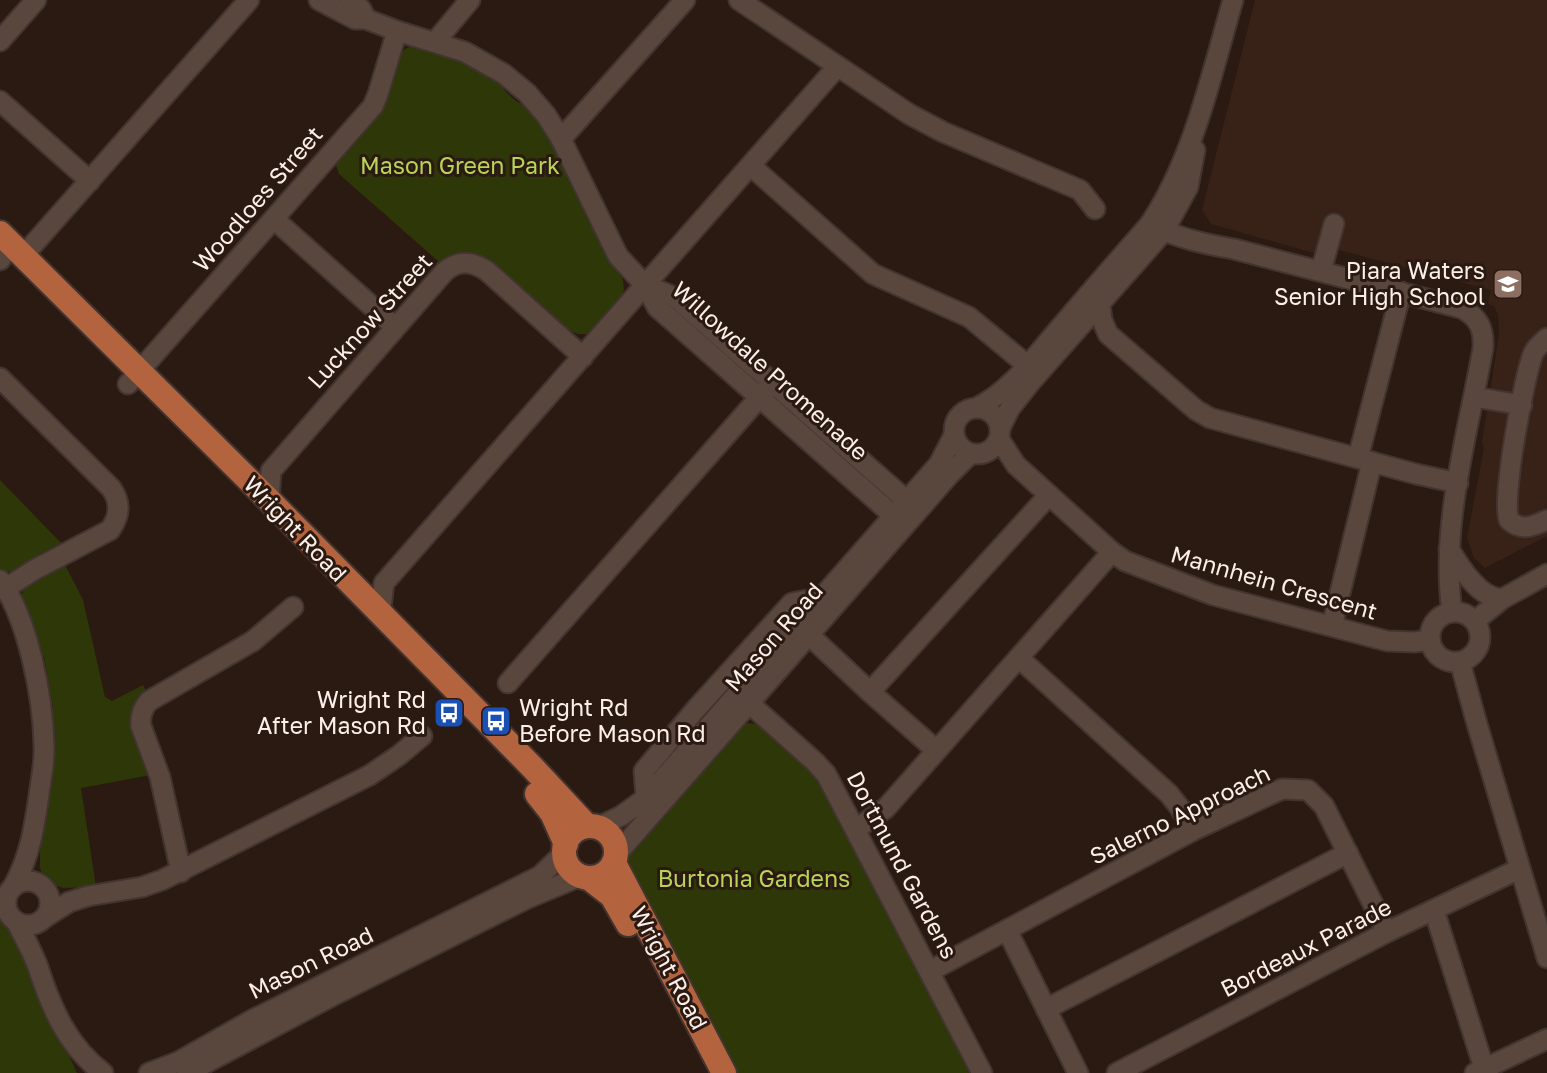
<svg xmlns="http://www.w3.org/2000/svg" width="1547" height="1073" font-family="'Golos Text',sans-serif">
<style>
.built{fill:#382116}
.green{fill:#2d3707}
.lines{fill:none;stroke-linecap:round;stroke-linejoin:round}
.minor-casing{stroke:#423430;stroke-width:23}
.major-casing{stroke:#423430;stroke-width:28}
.minor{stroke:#59463d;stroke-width:19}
.major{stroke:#b3633e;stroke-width:24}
.labels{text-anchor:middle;stroke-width:6;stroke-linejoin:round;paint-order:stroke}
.park-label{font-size:23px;fill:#b8d456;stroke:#2b1a12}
.street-label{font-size:23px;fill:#fcefea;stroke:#2b1a12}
.poi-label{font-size:23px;fill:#fcefea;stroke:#2b1a12;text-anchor:end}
</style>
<rect width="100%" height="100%" fill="#2b1a12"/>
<!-- built -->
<polygon class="built" points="1255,0 1547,0 1547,536 1485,568 1474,558 1467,538 1484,448 1482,442 1499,335 1498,315 1494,306 1488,304 1491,290 1335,249 1314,253 1211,224 1202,210"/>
<!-- green -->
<g class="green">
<path d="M414,45l44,11 40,22c3,12 19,27 31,28l40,62 -2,7 23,50 7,3 26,52 1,10 -2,9 -32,35h-12l-15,-6 -85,-73c-25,-7 -28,12 -47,15l7,-9 -99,-87 -5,-14 62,-102 9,-9z"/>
<polygon points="0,480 61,543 39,555 36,562 12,572 0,570"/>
<polygon points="64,563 83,600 105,697 112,701 143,685 147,693 151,775 81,788 96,887 64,888 52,885 42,875 40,868 40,845 50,755 49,717 53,708 44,657 38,650 20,600 25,585"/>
<path d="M745,723l13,1 57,47 160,302h-239l-110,-208 1,-13 41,-48 7,-1 48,-54c1,-12 11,-22 22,-26z"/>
<polygon points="0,920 9,924 77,1073 0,1073"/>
</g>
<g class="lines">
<!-- minor casing -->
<g class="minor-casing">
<g id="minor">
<polyline points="319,0 355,19 366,19 397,31 465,52 504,74 527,93 546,115 561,139 618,256 645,285 384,583 380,615"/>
<polyline points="350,0 361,9 366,19"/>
<polyline points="739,0 909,114 943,132 1080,190 1095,209"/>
<polyline points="0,41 36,0"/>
<polyline points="435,42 470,0"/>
<polyline points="837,67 645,285 657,307 894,516"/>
<polyline points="0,101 90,181"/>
<polyline points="561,139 685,0"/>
<polyline points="751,166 873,274 969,317 1027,365"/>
<polyline points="274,219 395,327"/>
<path d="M1150,224c27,14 54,20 84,25l227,59c18,9 23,21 22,40 -15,85 -43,178 -31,264"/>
<polyline points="23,256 249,0"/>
<polyline points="0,260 2,257"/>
<polyline points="1321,271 1334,224"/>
<polyline points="648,289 660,291 676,298 907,501"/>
<polyline points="1100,304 1102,320 1108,334 1196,410 1210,418 1416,474 1458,483"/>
<path d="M1547,338c-5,5 -11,9 -14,16 -9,25 -32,145 -24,166 13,12 24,6 38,0"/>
<path d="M0,378l111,110c10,14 9,28 -1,42l-76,40 -28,18"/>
<polyline points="128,384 373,106 378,94 397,31"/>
<polyline points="1474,397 1522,405"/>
<circle cx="977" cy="431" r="23"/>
<path d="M976,408c37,-18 62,-56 89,-86 28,-33 56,-65 85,-98 44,-67 61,-148 83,-224"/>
<polyline points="1000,428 1010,408 1029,384 1164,231 1188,187 1195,150"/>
<polyline points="999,439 1016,465 1112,552 1125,561 1213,595 1387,641 1415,642 1430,640"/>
<polyline points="1358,458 1401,292"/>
<path d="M269,500l2,-29 174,-200c14,-11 27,-10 42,0l96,86"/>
<path d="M1449,549c11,18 30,49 53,50"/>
<path d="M0,580c28,39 43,117 44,165 1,14 -2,29 -4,43 -5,35 -9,67 -27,99"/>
<circle cx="1455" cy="637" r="25"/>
<polyline points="1475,621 1502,599 1547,574"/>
<polyline points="1332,626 1372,462"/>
<polyline points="809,635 870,692 936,750"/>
<polyline points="1019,658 1169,794 1180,808 1192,831"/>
<polyline points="1460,662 1477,724 1547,958"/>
<polyline points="508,683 773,382"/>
<polyline points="870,692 1049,495"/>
<polyline points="749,703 815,762 826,774 982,1073"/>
<polyline points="646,798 644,771 696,709 792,603 823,597"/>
<polyline points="598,827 621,816 646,798 939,464 954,435"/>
<polyline points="856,829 886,808 1112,552"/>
<polyline points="616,855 950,474 970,454"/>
<path d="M181,872l-21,-95 -19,-51c-1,-10 1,-17 8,-25l104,-60 40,-34"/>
<circle cx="28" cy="903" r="22"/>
<polyline points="1434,910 1484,1068"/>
<polyline points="47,916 69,902 88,896 142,887 162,880 370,775 398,756 422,736"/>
<path d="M17,923c8,16 18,33 23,50 13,39 29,74 63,100"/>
<polyline points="1007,930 1078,1073"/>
<polyline points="930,971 1192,831 1282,789 1308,790 1324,806 1387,932"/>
<polyline points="1046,1009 1348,853"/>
<polyline points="149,1073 178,1062 252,1020 540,876 565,852"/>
<polyline points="187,1073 332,996 526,899 581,876"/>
<polyline points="1117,1073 1387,932 1519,869"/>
<polyline points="1475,1073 1547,1039"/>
</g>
</g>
<!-- major casing -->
<g class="major-casing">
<g id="major">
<polyline points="0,233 269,500 534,769 587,826"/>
<polyline points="537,794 552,813 566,844"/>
<circle cx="590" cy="852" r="26"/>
<polyline points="614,863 724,1073"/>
<polyline points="589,878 612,896 628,924"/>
</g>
</g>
<!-- minor -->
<use href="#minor" class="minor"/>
<!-- major -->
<use href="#major" class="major"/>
</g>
<!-- icons -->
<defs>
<g id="school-square" transform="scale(1.575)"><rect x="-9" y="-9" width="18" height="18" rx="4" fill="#8d6e63" stroke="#2b1a12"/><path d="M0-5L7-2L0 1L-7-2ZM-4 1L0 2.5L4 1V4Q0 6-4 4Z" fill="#fff"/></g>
<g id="bus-square" transform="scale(1.575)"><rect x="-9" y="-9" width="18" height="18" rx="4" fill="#1a4fb4" stroke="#2b1a12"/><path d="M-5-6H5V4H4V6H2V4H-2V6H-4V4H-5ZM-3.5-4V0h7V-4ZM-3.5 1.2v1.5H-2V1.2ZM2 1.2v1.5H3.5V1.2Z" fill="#fff"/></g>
</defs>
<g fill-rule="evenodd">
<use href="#school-square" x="1508" y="284"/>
<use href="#bus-square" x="449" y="713"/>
<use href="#bus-square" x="496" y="721"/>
</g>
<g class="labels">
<!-- park labels -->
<g class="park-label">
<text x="460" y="174">Mason Green Park</text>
<text x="754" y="887">Burtonia Gardens</text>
</g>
<!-- street labels -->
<g class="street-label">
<text transform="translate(258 199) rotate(-49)" y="8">Woodloes Street</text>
<text transform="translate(370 321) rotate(-48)" y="8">Lucknow Street</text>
<text transform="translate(770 371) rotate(42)" y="8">Willowdale Promenade</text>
<text transform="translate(295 529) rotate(46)" y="8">Wright Road</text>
<text transform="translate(1274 583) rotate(16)" y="8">Mannhein Crescent</text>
<text transform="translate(774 637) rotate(-49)" y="8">Mason Road</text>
<text transform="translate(1180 815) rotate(-26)" y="8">Salerno Approach</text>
<text transform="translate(902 865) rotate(62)" y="8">Dortmund Gardens</text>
<text transform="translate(1306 948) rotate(-27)" y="8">Bordeaux Parade</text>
<text transform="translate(311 963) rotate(-26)" y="8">Mason Road</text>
<text transform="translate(669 968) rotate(62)" y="8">Wright Road</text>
</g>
<!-- poi labels -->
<g class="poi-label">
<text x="1485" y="279">Piara Waters<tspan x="1485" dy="26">Senior High School</tspan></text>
<text x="426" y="708">Wright Rd<tspan x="426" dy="26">After Mason Rd</tspan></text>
<text x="519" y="716" text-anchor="start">Wright Rd<tspan x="519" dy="26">Before Mason Rd</tspan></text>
</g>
</g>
</svg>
